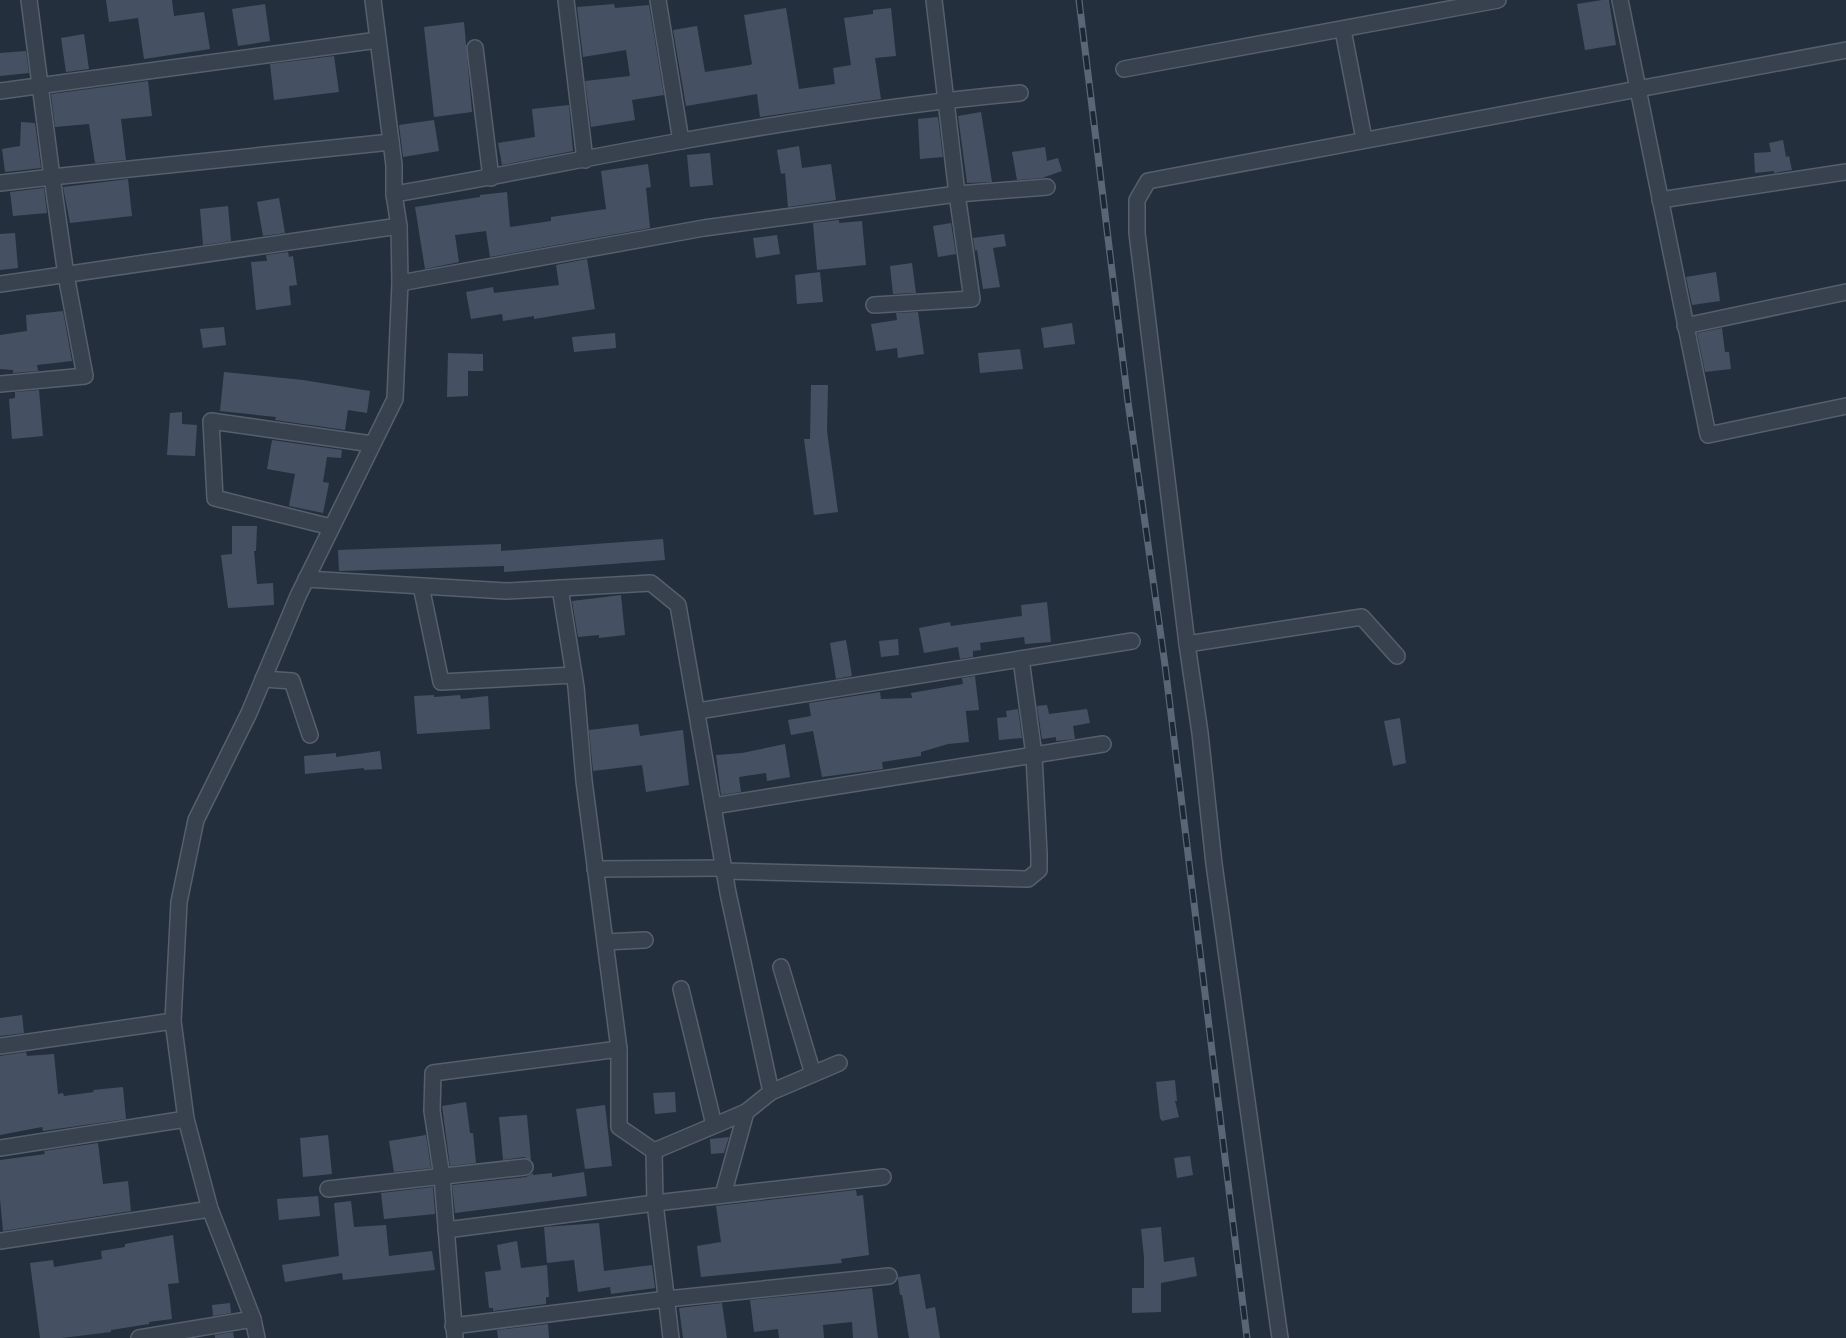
<svg xmlns="http://www.w3.org/2000/svg" width="1846" height="1338" font-family="Manrope,sans-serif">
<style>
.building{fill:#455162}
.lines{fill:none;stroke-linecap:round;stroke-linejoin:round}
.street-casing{stroke:#565f6c;stroke-width:18}
.street{stroke:#38414e;stroke-width:15}
.rail-casing{stroke:#5a6575;stroke-width:7}
.rail{stroke:#1d2633;stroke-width:4.5;stroke-dasharray:14;stroke-linecap:butt}
</style>
<rect width="100%" height="100%" fill="#242f3e"/>
<!-- building -->
<g class="building">
<polygon points="106,0 172,0 174,16 204,12 210,49 144,59 138,18 109,22"/>
<polygon points="1602,0 1609,0 1616,45 1585,50 1577,4"/>
<polygon points="265,4 270,41 238,46 232,9"/>
<polygon points="614,4 615,8 649,5 664,95 632,100 635,120 591,127 585,81 630,76 626,50 583,57 577,7"/>
<polygon points="786,8 799,89 835,84 833,68 851,65 844,18 873,14 873,10 891,8 896,56 875,58 881,99 760,117 757,94 686,106 673,30 697,26 705,72 750,65 752,64 744,15"/>
<polygon points="464,22 472,112 434,117 424,27"/>
<polygon points="84,34 89,69 66,72 61,38"/>
<polygon points="26,51 29,73 0,76 0,53"/>
<polygon points="334,56 339,92 274,100 270,64"/>
<polygon points="148,81 152,116 121,119 126,160 95,163 89,124 55,127 51,94"/>
<polygon points="569,105 573,151 502,165 498,143 535,137 532,109"/>
<polygon points="981,112 992,182 967,183 958,116"/>
<polygon points="938,117 943,157 920,159 918,119"/>
<polygon points="434,120 439,151 403,157 399,125"/>
<polygon points="21,122 35,123 41,168 5,172 2,149 20,146"/>
<polygon points="1783,140 1786,157 1789,156 1792,170 1774,173 1774,171 1755,173 1754,153 1771,152 1769,143"/>
<polygon points="799,146 802,168 831,164 836,200 788,207 785,173 781,174 777,150"/>
<polygon points="1045,147 1047,161 1058,158 1062,171 1042,178 1017,180 1012,152"/>
<polygon points="710,153 713,185 690,187 687,155"/>
<polygon points="648,164 651,187 646,188 650,228 490,257 486,231 455,235 459,262 425,269 415,207 480,197 480,195 507,192 510,227 551,221 551,217 606,209 601,171"/>
<polygon points="128,179 132,216 70,223 63,187"/>
<polygon points="44,188 47,213 13,216 10,192"/>
<polygon points="279,198 285,233 263,236 257,202"/>
<polygon points="228,206 231,241 203,245 200,209"/>
<polygon points="839,220 839,223 862,221 866,265 817,270 813,223"/>
<polygon points="951,223 956,254 938,257 933,226"/>
<polygon points="15,233 18,268 0,270 0,234"/>
<polygon points="1004,234 1006,246 993,248 1000,287 983,289 977,250 975,251 973,238"/>
<polygon points="777,235 780,254 756,258 753,238"/>
<polygon points="288,252 289,257 293,256 297,285 289,286 291,305 256,310 251,262 267,261 266,255"/>
<polygon points="587,259 595,309 534,319 534,316 503,321 502,314 471,319 466,292 493,287 494,293 559,285 556,265"/>
<polygon points="912,263 916,293 893,294 890,266"/>
<polygon points="820,272 823,302 797,304 795,275"/>
<polygon points="1716,272 1720,301 1692,305 1686,277"/>
<polygon points="63,311 72,361 37,365 38,371 13,373 13,370 0,369 0,335 27,331 26,315"/>
<polygon points="918,312 924,354 898,358 897,348 876,351 871,324 897,320 896,313"/>
<polygon points="1072,323 1075,344 1044,348 1041,328"/>
<polygon points="224,327 226,345 203,348 200,329"/>
<polygon points="1722,328 1725,352 1729,352 1731,369 1705,372 1697,333"/>
<polygon points="615,333 616,348 574,352 572,337"/>
<polygon points="1020,349 1023,369 980,373 978,353"/>
<polygon points="448,353 483,354 483,371 468,371 468,396 447,397"/>
<polygon points="224,372 303,380 370,391 367,413 348,410 345,430 275,420 276,417 220,411"/>
<polygon points="811,385 828,385 827,431 838,512 814,515 804,439 810,439"/>
<polygon points="39,390 43,436 12,439 9,399 15,398 15,392"/>
<polygon points="182,412 182,424 197,425 195,456 167,455 170,413"/>
<polygon points="272,440 342,450 341,458 327,457 323,482 329,483 323,513 289,506 295,474 267,469"/>
<polygon points="232,526 257,526 256,551 254,551 257,584 273,583 274,605 228,608 221,555 232,554"/>
<polygon points="663,539 665,560 504,572 504,566 339,571 338,550 501,544 501,551"/>
<polygon points="621,595 625,635 599,638 599,635 578,637 572,601"/>
<polygon points="1047,602 1051,642 1025,644 1024,637 980,643 981,650 973,651 973,657 960,659 958,647 924,653 919,628 950,622 951,626 1022,616 1021,605"/>
<polygon points="898,639 899,655 881,657 879,641"/>
<polygon points="846,640 852,676 836,679 830,643"/>
<polygon points="975,676 979,710 966,711 965,703 969,742 948,744 921,752 921,756 882,762 883,769 822,777 813,731 791,735 788,720 811,716 809,703 880,692 881,699 912,698 911,693 963,684 962,678"/>
<polygon points="434,695 434,697 460,695 461,699 488,696 490,729 417,734 414,696"/>
<polygon points="1047,705 1049,714 1087,709 1090,723 1073,726 1075,739 1056,741 1056,737 1042,739 1037,706"/>
<polygon points="1018,709 1022,738 999,740 997,718 1007,717 1006,711"/>
<polygon points="1400,718 1406,763 1393,766 1384,721"/>
<polygon points="638,724 640,736 683,730 689,785 646,792 642,765 593,771 589,730"/>
<polygon points="785,744 790,777 767,781 766,773 739,777 741,792 721,795 716,755 742,753"/>
<polygon points="380,751 382,769 364,770 364,768 305,774 304,756 336,753 336,757"/>
<polygon points="22,1015 24,1033 0,1036 0,1018"/>
<polygon points="26,1052 27,1056 54,1054 58,1094 63,1093 64,1096 94,1092 93,1090 123,1087 126,1119 43,1131 42,1127 0,1135 0,1056"/>
<polygon points="1175,1080 1177,1101 1175,1101 1179,1117 1162,1121 1160,1118 1156,1082"/>
<polygon points="675,1092 676,1112 655,1114 653,1093"/>
<polygon points="466,1102 470,1133 473,1133 476,1163 450,1166 442,1106"/>
<polygon points="605,1105 612,1166 585,1169 576,1109"/>
<polygon points="527,1115 531,1160 524,1157 503,1160 499,1117"/>
<polygon points="328,1135 332,1174 303,1177 300,1138"/>
<polygon points="426,1135 431,1168 394,1172 389,1141"/>
<polygon points="729,1137 724,1153 711,1154 710,1139"/>
<polygon points="98,1143 103,1184 128,1181 131,1211 3,1231 0,1199 0,1160 45,1154 44,1151"/>
<polygon points="1190,1156 1193,1175 1177,1178 1174,1158"/>
<polygon points="584,1172 587,1196 455,1213 452,1185 526,1177 533,1173 533,1175 552,1173 552,1177"/>
<polygon points="433,1187 435,1214 384,1219 381,1193"/>
<polygon points="856,1190 857,1196 863,1195 869,1255 841,1259 842,1263 701,1277 697,1246 721,1242 716,1206"/>
<polygon points="318,1196 320,1216 279,1220 277,1199"/>
<polygon points="351,1201 354,1227 386,1225 389,1256 432,1251 435,1270 343,1280 342,1273 285,1282 282,1265 339,1256 334,1203"/>
<polygon points="599,1223 604,1271 652,1265 655,1288 611,1294 610,1287 578,1292 574,1260 547,1263 544,1227"/>
<polygon points="1161,1227 1164,1262 1194,1257 1197,1276 1161,1283 1161,1312 1132,1313 1132,1288 1144,1288 1144,1257 1141,1229"/>
<polygon points="173,1235 179,1283 168,1284 172,1319 149,1322 149,1324 111,1330 111,1332 62,1338 40,1338 30,1263 53,1260 54,1267 102,1259 101,1251 125,1247 125,1244"/>
<polygon points="517,1241 521,1268 547,1265 549,1297 546,1297 546,1304 493,1311 493,1308 489,1308 485,1272 501,1270 497,1245"/>
<polygon points="920,1274 926,1309 935,1307 940,1338 909,1338 902,1295 900,1295 898,1280 898,1277"/>
<polygon points="872,1288 878,1338 853,1338 852,1322 823,1325 824,1338 779,1338 778,1329 754,1332 750,1300"/>
<polygon points="230,1303 231,1313 213,1316 212,1305"/>
<polygon points="722,1303 727,1338 683,1338 679,1308"/>
<polygon points="548,1324 549,1338 498,1338 497,1330"/>
<polygon points="233,1332 234,1338 215,1338 215,1335"/>
</g>
<g class="lines">
<!-- street casing -->
<g class="street-casing">
<g id="street">
<polyline points="566,0 585,160"/>
<polyline points="658,0 681,141"/>
<polyline points="1620,0 1708,435 1846,406"/>
<polyline points="1343,30 1364,139"/>
<polyline points="475,48 491,178"/>
<polyline points="1124,69 1498,0"/>
<polyline points="0,91 378,40"/>
<polyline points="0,183 52,177 29,0"/>
<path d="M394,194c96,-16 191,-36 287,-53 112,-20 226,-38 339,-48"/>
<polyline points="1660,200 1846,172"/>
<polyline points="400,283 704,228 957,194 1047,187"/>
<polyline points="0,284 399,226"/>
<polyline points="874,305 972,299 957,194 934,0"/>
<polyline points="1685,326 1846,292"/>
<polyline points="0,384 85,376 66,275 52,177 391,142"/>
<polyline points="331,527 215,498 211,421 372,444"/>
<polyline points="306,579 506,591 651,583 678,605 728,893 771,1092 746,1112 654,1151 655,1203 671,1338"/>
<polyline points="421,586 441,682 574,675"/>
<polyline points="1187,644 1200,733 1214,864 1280,1338"/>
<polyline points="1397,656 1362,617 1187,644 1137,233 1137,200 1148,181 1846,50"/>
<polyline points="263,679 292,681 310,735"/>
<polyline points="698,711 1132,641"/>
<polyline points="713,806 1103,744"/>
<polyline points="595,869 724,868"/>
<polyline points="725,871 1028,879 1039,870 1039,854 1034,755 1021,659"/>
<polyline points="605,942 645,940"/>
<polyline points="781,967 813,1074"/>
<polyline points="681,989 714,1125"/>
<polyline points="173,1021 179,902 196,820 249,713 298,596 395,399 400,283 399,226 394,194 394,165 373,0"/>
<polyline points="0,1046 173,1021 186,1119 210,1209 253,1319 257,1338"/>
<polyline points="619,1049 619,1127 654,1151"/>
<polyline points="771,1092 839,1063"/>
<polyline points="0,1148 186,1119"/>
<polyline points="328,1189 525,1167"/>
<polyline points="723,1195 746,1112"/>
<polyline points="446,1230 655,1203 883,1177"/>
<polyline points="0,1241 210,1209"/>
<polyline points="453,1326 667,1299 889,1276"/>
<polyline points="139,1338 253,1319"/>
<polyline points="455,1338 442,1177 432,1111 433,1073 619,1049 584,781 576,687 560,588"/>
</g>
</g>
<!-- street -->
<use href="#street" class="street"/>
<!-- rail casing -->
<g class="rail-casing">
<polyline id="rail" points="1079,0 1128,402 1165,665 1247,1338"/>
</g>
<!-- rail -->
<use href="#rail" class="rail"/>
</g>
</svg>
